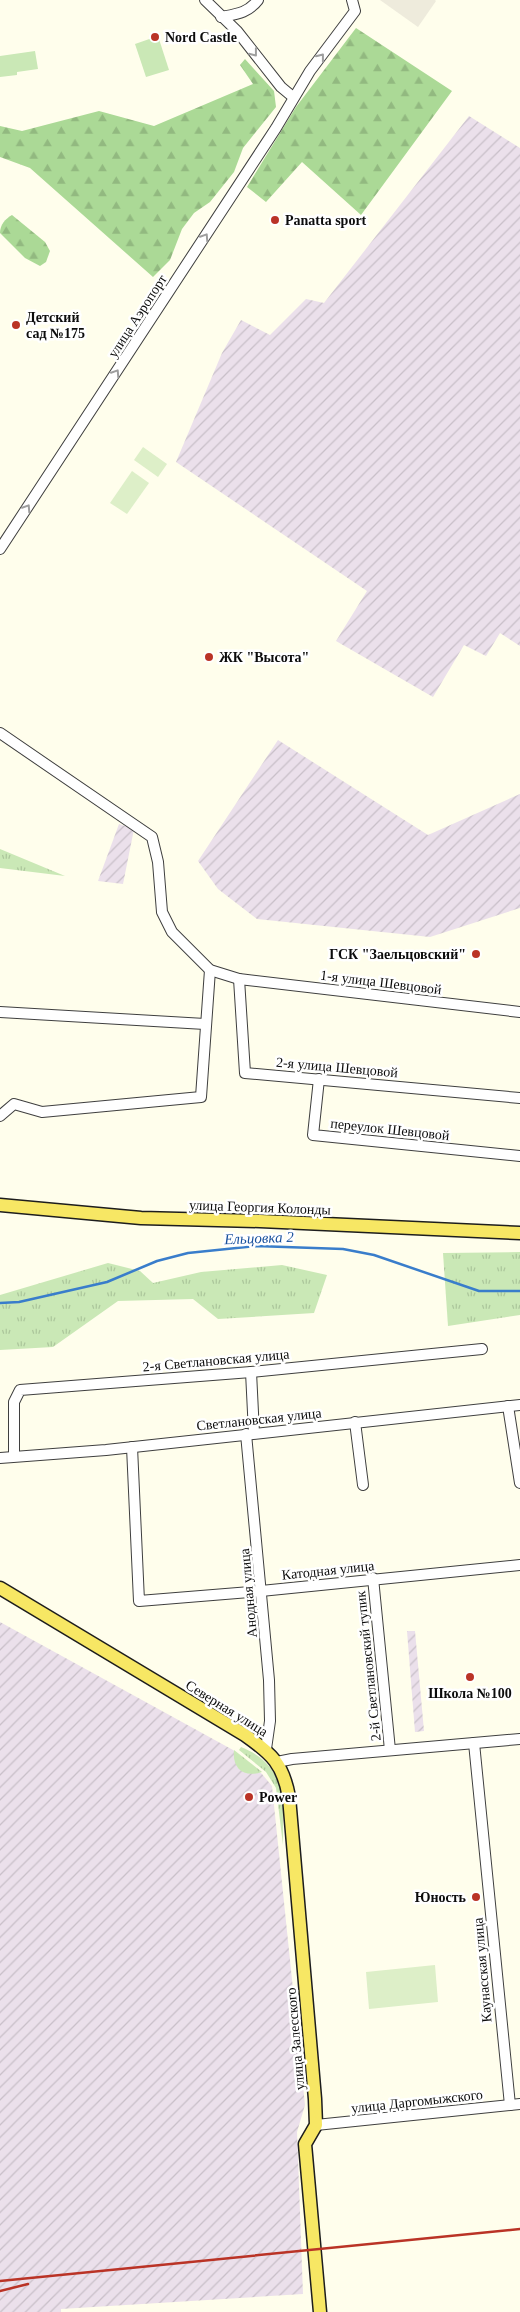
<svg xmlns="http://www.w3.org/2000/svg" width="520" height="2312" font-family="Georgia,serif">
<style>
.industrial{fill:url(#industrial-furrows)}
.grass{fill:url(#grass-tufts)}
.forest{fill:url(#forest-firs)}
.park{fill:#cae8b6}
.pitch{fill:#ddefc8}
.plaza{fill:#eeebdc}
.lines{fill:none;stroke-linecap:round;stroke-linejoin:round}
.stream{stroke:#397dcb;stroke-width:2.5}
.minor-casing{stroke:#3f3f3f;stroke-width:12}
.major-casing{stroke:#1d1d1d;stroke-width:15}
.minor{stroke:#fff;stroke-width:10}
.major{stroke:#f7e764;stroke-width:12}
.rail{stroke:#ba3326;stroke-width:2.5}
.oneway{stroke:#9e9e9e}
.poi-dot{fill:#ba3326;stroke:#fff;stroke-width:2}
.labels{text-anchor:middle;stroke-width:5;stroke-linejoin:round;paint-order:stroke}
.poi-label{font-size:14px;font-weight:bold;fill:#0c0c0c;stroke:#fff;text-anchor:start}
.street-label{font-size:14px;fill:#0c0c0c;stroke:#fff}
.water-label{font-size:15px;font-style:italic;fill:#18509c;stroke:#fff}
</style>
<defs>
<pattern id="industrial-furrows" width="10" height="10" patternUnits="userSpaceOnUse" patternTransform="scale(1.25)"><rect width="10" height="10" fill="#ebe0eb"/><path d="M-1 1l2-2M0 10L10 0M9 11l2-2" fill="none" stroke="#c8bfc8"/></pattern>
<pattern id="grass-tufts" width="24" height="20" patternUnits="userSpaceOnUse" patternTransform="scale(1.25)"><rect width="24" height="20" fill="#cae8b6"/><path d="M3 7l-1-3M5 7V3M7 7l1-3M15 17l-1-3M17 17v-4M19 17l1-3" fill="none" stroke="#acc69b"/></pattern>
<pattern id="forest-firs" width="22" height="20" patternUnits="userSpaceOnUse" patternTransform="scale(1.25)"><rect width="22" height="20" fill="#abd996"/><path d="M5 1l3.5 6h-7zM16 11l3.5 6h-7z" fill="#92b980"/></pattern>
</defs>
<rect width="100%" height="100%" fill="#fffeec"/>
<!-- industrial -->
<g class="industrial">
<polygon points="469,116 520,148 520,646 500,633 486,656 464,645 433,697 336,641 367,591 176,462 222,353 241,320 270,335 306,299 324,303"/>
<polygon points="278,740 428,835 520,794 520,908 430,937 257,919 218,889 198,861"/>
<polygon points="119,824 134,829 123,884 98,881"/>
<polygon points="0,1622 233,1750 262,1774 272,1786 305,2105 297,2132 303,2294 61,2309 61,2312 0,2312"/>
<polygon points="407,1631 415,1631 424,1731 415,1732"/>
</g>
<!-- grass -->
<g class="grass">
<polygon points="0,849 65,876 0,868"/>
<polygon points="520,1252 520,1315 448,1326 443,1253"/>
<polygon points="108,1263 140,1271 153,1283 201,1272 282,1265 327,1275 314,1313 218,1319 193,1299 118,1301 53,1347 0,1350 0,1295"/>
<path d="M241,1747c47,19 42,54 42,98l-7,-57 -10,-16 -27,-22z"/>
<path d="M234,1750l28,22c-18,6 -30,-3 -28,-22z"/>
</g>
<!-- forest -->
<g class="forest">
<polygon points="356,28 452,91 361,215 302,162 266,202 247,187 296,107"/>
<polygon points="245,59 274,91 276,107 243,148 234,172 210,202 194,213 182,229 170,260 153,277 30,168 0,157 0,126 22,131 99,111 154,126 253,84 240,65"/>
<path d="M12,215l33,27 5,9 -4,11 -6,4 -15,-8 -25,-25c0,-8 5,-14 12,-18z"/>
</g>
<!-- park -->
<g class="park">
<polygon points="158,36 169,70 146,77 135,44"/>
<polygon points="35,51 38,69 17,72 17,75 0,77 0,56"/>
</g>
<!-- pitch -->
<g class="pitch">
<polygon points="143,447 167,464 158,477 134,460"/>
<polygon points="132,471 149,483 127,514 110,503"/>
<polygon points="435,1965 438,2002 369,2009 366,1972"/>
</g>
<!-- plaza -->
<polygon class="plaza" points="380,0 435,0 436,1 418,27"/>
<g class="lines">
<!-- stream -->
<polyline class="stream" points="0,1303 19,1302 107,1282 157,1261 188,1253 256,1246 343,1249 374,1255 479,1291 520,1291"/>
<!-- minor casing -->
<g class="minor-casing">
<g id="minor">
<polyline points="205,0 237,31 281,87 293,97"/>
<path d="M221,17c16,-3 27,-4 37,-17"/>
<polyline points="0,549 276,128 310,71 355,11 352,0"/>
<polyline points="0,733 152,837 158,862 162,912 172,932 210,970 239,979 520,1012"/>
<polyline points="239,979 245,1073 520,1098"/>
<polyline points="0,1012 205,1024"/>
<polyline points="319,1079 313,1135 520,1156"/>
<polyline points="0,1116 14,1104 42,1112 201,1097 210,970"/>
<polyline points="251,1372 254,1433"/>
<polyline points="508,1406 520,1483"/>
<polyline points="355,1422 363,1485"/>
<polyline points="246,1434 269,1680 270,1721 266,1749"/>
<polyline points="132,1447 139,1601 261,1591 520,1565"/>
<polyline points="14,1456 14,1402 20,1390 251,1372 482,1349"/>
<polyline points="0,1458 106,1450 520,1405"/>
<polyline points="373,1578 390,1750"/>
<polyline points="474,1743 510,2105"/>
<polyline points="277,1762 292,1759 520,1739"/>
<polyline points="316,2125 520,2104"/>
</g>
</g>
<!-- major casing -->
<g class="major-casing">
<g id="major">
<polyline points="0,1205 141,1218 260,1221 520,1233"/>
<path d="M0,1588l245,147c27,19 38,29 44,62l26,302 1,26 -11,19 15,168"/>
</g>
</g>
<!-- minor -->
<use href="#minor" class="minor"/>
<!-- major -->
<use href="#major" class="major"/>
<!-- rail -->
<g class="rail">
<polyline points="0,2281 520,2229"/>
<polyline points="0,2291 28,2284"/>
</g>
</g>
<!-- one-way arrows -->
<defs><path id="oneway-chevron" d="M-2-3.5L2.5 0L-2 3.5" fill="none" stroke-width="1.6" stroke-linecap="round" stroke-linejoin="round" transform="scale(1.25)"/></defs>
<g class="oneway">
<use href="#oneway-chevron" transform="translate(254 53) rotate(52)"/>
<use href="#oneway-chevron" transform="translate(321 57) rotate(-52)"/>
<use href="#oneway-chevron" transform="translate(205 237) rotate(-57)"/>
<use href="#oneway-chevron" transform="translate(116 373) rotate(-57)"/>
<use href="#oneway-chevron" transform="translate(27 508) rotate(-57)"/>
</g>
<!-- markers -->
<g class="poi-dot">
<circle cx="155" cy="37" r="5"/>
<circle cx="275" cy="220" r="5"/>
<circle cx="16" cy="325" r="5"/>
<circle cx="209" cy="657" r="5"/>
<circle cx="476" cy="954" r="5"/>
<circle cx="470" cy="1677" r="5"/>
<circle cx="249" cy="1797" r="5"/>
<circle cx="476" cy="1897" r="5"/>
</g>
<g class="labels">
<!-- poi labels -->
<g class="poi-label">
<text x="165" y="42">Nord Castle</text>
<text x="285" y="225">Panatta sport</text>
<text x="26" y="322">Детский<tspan x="26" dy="16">сад №175</tspan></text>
<text x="219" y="662">ЖК "Высота"</text>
<text x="466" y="959" text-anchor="end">ГСК "Заельцовский"</text>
<text x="470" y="1698" text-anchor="middle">Школа №100</text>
<text x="259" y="1802">Power</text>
<text x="466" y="1902" text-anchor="end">Юность</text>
</g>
<!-- street labels -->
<g class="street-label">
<text transform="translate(137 316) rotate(-57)" y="5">улица Аэропорт</text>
<text transform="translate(381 982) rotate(7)" y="5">1-я улица Шевцовой</text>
<text transform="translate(337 1067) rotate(5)" y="5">2-я улица Шевцовой</text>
<text transform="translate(390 1129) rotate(6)" y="5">переулок Шевцовой</text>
<text transform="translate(260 1207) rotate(2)" y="5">улица Георгия Колонды</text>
<text transform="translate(216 1360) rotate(-5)" y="5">2-я Светлановская улица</text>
<text transform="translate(259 1419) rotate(-6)" y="5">Светлановская улица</text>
<text transform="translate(328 1570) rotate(-6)" y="5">Катодная улица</text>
<text transform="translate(248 1593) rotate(-95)" y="5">Анодная улица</text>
<text transform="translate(368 1666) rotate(-96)" y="5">2-й Светлановский тупик</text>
<text transform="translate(227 1708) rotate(32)" y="5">Северная улица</text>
<text transform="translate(482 1970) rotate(-95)" y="5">Каунасская улица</text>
<text transform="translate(295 2039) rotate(-95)" y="5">улица Залесского</text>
<text transform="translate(417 2101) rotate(-6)" y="5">улица Даргомыжского</text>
</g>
<!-- water labels -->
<g class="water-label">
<text transform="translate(259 1238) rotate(-2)" y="5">Ельцовка 2</text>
</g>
</g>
</svg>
